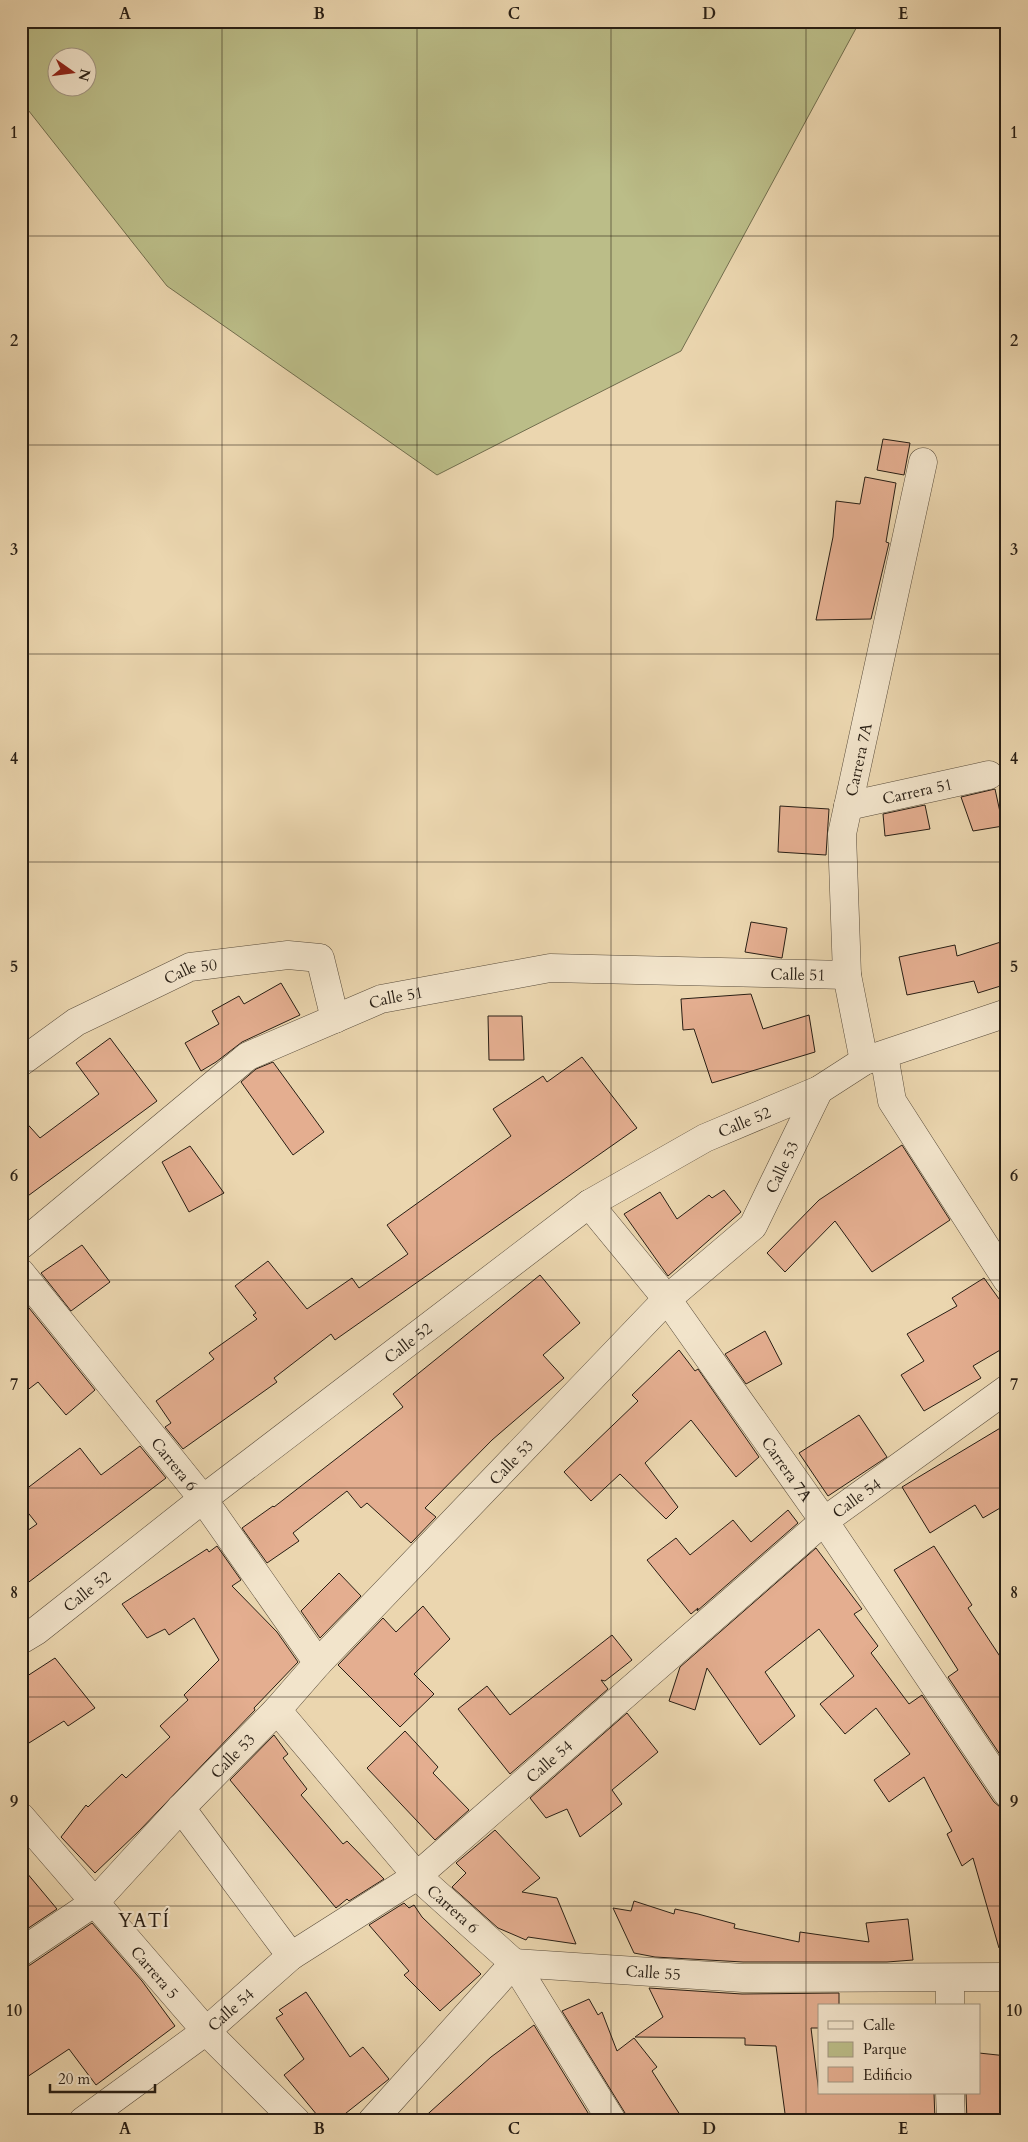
<svg xmlns="http://www.w3.org/2000/svg" width="1028" height="2142" font-family="Cardo,serif">
<style>
.green{fill:#bbbd88;stroke:#726e4e;fill-rule:evenodd}
.building{fill:#e4ae90;stroke:#281e14}
.lines{fill:none;stroke-linecap:round;stroke-linejoin:round}
.minor-casing{stroke:#594c3b;stroke-width:29}
.minor{stroke:#f2e4cb;stroke-width:28}
.grid{fill:none;stroke:#281e14;stroke-width:1;stroke-opacity:0.55}
.labels{text-anchor:middle;stroke-width:4.5;stroke-linejoin:round;paint-order:stroke}
.street-label{font-size:16px;fill:#281e14;stroke:#f2e4cb}
.quarter-label{font-size:19px;letter-spacing:1px;fill:#281e14;stroke:#f2e4cb}
.neatline{fill:none;stroke:#281e14;stroke-width:2}
.grid-label{font-size:16px;text-anchor:middle;font-weight:bold;fill:#281e14}
</style>
<rect width="100%" height="100%" fill="#ebd6af"/>
<filter id="stains"><feTurbulence type="fractalNoise" baseFrequency=".004" numOctaves="4"/><feColorMatrix values="0 0 0 0 .2 0 0 0 0 .09 0 0 0 0 .02 0 0 0 .5 -.17"/></filter>
<radialGradient id="worn" r=".72"><stop offset=".6" stop-color="#630" stop-opacity="0"/><stop offset="1" stop-color="#630" stop-opacity=".3"/></radialGradient>
<!-- green -->
<path class="green" d="M21,21h839l-179,330 -244,124 -270,-189 -146,-185zM58,58h30v30h-30z"/>
<!-- building -->
<g class="building">
<polygon points="883,439 910,443 904,475 877,470"/>
<polygon points="865,477 896,483 886,542 889,543 871,619 816,620 833,537 836,501 860,504"/>
<polygon points="995,789 1003,826 973,831 961,797"/>
<polygon points="925,805 930,829 885,836 883,814"/>
<polygon points="780,806 829,809 826,855 778,852"/>
<polygon points="751,922 787,928 782,958 745,952"/>
<polygon points="1007,940 1007,984 978,993 974,981 907,995 899,957 955,945 957,956"/>
<polygon points="281,983 300,1015 242,1042 216,1062 201,1071 185,1043 219,1024 212,1011 239,996 244,1004"/>
<polygon points="751,994 763,1029 809,1015 815,1052 712,1083 694,1029 683,1030 681,999"/>
<polygon points="488,1016 522,1016 524,1060 489,1060"/>
<polygon points="110,1038 157,1101 21,1201 21,1117 40,1138 99,1094 76,1063"/>
<polygon points="582,1057 637,1128 335,1340 331,1334 274,1378 277,1382 183,1449 165,1427 171,1423 156,1401 214,1359 209,1353 257,1319 253,1315 256,1313 235,1286 268,1261 307,1309 352,1278 359,1288 408,1254 387,1225 511,1136 493,1109 543,1076 547,1082"/>
<polygon points="273,1062 324,1132 293,1155 241,1082 256,1069"/>
<polygon points="902,1145 950,1220 872,1272 835,1221 785,1272 767,1253 819,1200"/>
<polygon points="190,1146 224,1193 189,1212 162,1162"/>
<polygon points="724,1190 741,1212 668,1276 624,1214 660,1192 677,1219 709,1195 712,1198"/>
<polygon points="82,1245 110,1282 71,1311 41,1273"/>
<polygon points="540,1275 580,1323 543,1355 564,1378 492,1440 425,1508 436,1517 411,1543 367,1503 361,1508 347,1491 293,1533 299,1541 267,1563 242,1528 273,1506 274,1507 403,1407 393,1394"/>
<polygon points="984,1278 1007,1310 1007,1346 973,1366 981,1378 924,1411 901,1375 924,1361 907,1334 957,1306 952,1298"/>
<polygon points="21,1298 95,1390 66,1415 38,1382 21,1395"/>
<polygon points="765,1331 782,1364 746,1384 725,1354"/>
<polygon points="679,1350 695,1371 698,1369 759,1457 736,1477 691,1420 645,1463 678,1507 666,1519 620,1474 591,1501 564,1472 638,1401 632,1395"/>
<polygon points="859,1415 887,1457 828,1496 799,1453"/>
<polygon points="1007,1424 1007,1504 983,1518 975,1505 930,1533 902,1487"/>
<polygon points="140,1446 166,1478 21,1588 21,1535 37,1524 21,1504 21,1493 80,1448 101,1475"/>
<polygon points="788,1510 798,1523 697,1611 698,1608 691,1614 647,1560 676,1538 690,1555 733,1520 751,1542"/>
<polygon points="217,1546 241,1580 232,1586 277,1632 298,1662 254,1708 255,1710 139,1831 95,1873 61,1837 86,1805 88,1807 122,1774 126,1778 170,1737 160,1726 188,1700 184,1695 219,1660 194,1618 169,1635 165,1629 147,1638 122,1604 207,1549 209,1552"/>
<polygon points="934,1546 972,1605 968,1608 1007,1667 1007,1765 948,1677 958,1670 894,1570"/>
<polygon points="816,1548 862,1609 854,1614 878,1646 871,1653 909,1704 922,1695 994,1802 1000,1807 1007,1808 1007,1947 999,1948 973,1858 962,1866 947,1834 952,1831 924,1777 889,1802 874,1780 910,1754 876,1708 845,1734 820,1704 854,1676 819,1629 765,1672 795,1716 760,1745 707,1668 695,1710 669,1701 680,1667"/>
<polygon points="339,1573 361,1596 320,1638 301,1611"/>
<polygon points="423,1606 450,1639 414,1674 434,1694 400,1727 338,1665 383,1618 396,1632"/>
<polygon points="612,1635 632,1660 605,1681 601,1680 608,1689 510,1774 458,1709 487,1686 510,1715"/>
<polygon points="55,1658 95,1708 68,1726 64,1721 21,1748 21,1680"/>
<polygon points="627,1713 658,1752 612,1790 622,1804 580,1837 567,1809 546,1818 530,1798"/>
<polygon points="405,1731 438,1767 433,1773 469,1810 435,1840 367,1768"/>
<polygon points="274,1735 288,1754 283,1758 307,1789 301,1795 343,1844 347,1841 384,1879 349,1901 347,1899 336,1908 230,1780"/>
<polygon points="495,1830 540,1878 522,1892 557,1898 576,1944 528,1937 526,1940 498,1928 452,1887 466,1873 456,1863"/>
<polygon points="21,1866 57,1909 21,1933"/>
<polygon points="634,1901 674,1914 675,1909 698,1914 735,1924 734,1928 799,1942 800,1932 869,1942 866,1923 908,1919 913,1960 887,1962 743,1962 655,1957 634,1953 613,1908 631,1911"/>
<polygon points="404,1903 409,1908 414,1905 422,1917 481,1974 440,2011 404,1975 409,1971 369,1925"/>
<polygon points="92,1923 142,1981 175,2026 96,2085 69,2049 21,2081 21,1967 30,1965"/>
<polygon points="649,1988 742,1994 839,1993 839,2006 819,2006 819,2028 811,2028 819,2093 934,2093 935,2121 786,2121 776,2046 745,2045 745,2038 635,2037 663,2017"/>
<polygon points="306,1992 350,2057 363,2047 389,2079 336,2121 322,2121 284,2075 304,2059 276,2018 283,2014 279,2010"/>
<polygon points="589,1999 598,2015 602,2012 617,2051 634,2038 657,2067 652,2071 684,2121 628,2121 625,2113 562,2011"/>
<polygon points="534,2025 593,2121 420,2121 491,2057"/>
<polygon points="979,2053 1007,2056 1007,2121 967,2121 966,2093 979,2093"/>
</g>
<g class="lines">
<!-- minor casing -->
<g class="minor-casing">
<g id="minor">
<path id="s1" d="M848,806l141,-31"/>
<polyline points="884,1055 892,1101 1007,1280"/>
<path id="s2" d="M864,1061l-17,-86 -5,-141 81,-372"/>
<path id="s3" d="M21,1062l55,-40 114,-55 98,-12 32,3 15,61"/>
<path id="s4" d="M589,1204l78,95 157,222 183,272"/>
<path id="s5" d="M21,1245l227,-189 133,-57 169,-31 297,7"/>
<path id="s6" d="M21,1273l182,226 115,164"/>
<path id="s7" d="M21,1640l15,-9 167,-132 386,-295 116,-66 114,-48 45,-29 143,-48"/>
<path id="s8" d="M277,1710l140,166 97,87 98,158"/>
<polyline points="181,1808 291,1956"/>
<path id="s9" d="M21,1817l185,214 90,90"/>
<path id="s10" d="M21,1952l74,-50 86,-94 96,-98 41,-47 349,-364 86,-73 66,-136"/>
<polyline points="950,1978 950,2006"/>
<polyline points="950,2093 951,2121"/>
<path id="s11" d="M83,2121l123,-90 85,-75 126,-80 407,-355 183,-132"/>
<path id="s12" d="M372,2121l142,-158 229,15 264,-1"/>
</g>
</g>
<!-- minor -->
<use href="#minor" class="minor"/>
</g>
<!-- grid -->
<path class="grid" d="M222,21v2100M417,21v2100M611,21v2100M806,21v2100M21,236h986M21,445h986M21,654h986M21,862h986M21,1071h986M21,1280h986M21,1488h986M21,1697h986M21,1906h986"/>
<g class="labels">
<!-- street labels -->
<g class="street-label">
<text dy="6" stroke="none"><textPath href="#s2" startOffset="305">Carrera 7A</textPath></text>
<text dy="6" stroke="none"><textPath href="#s1" startOffset="71">Carrera 51</textPath></text>
<text dy="6" stroke="none"><textPath href="#s3" startOffset="194">Calle 50</textPath></text>
<text dy="6" stroke="none"><textPath href="#s5" startOffset="860">Calle 51</textPath></text>
<text dy="6" stroke="none"><textPath href="#s5" startOffset="455">Calle 51</textPath></text>
<text dy="6" stroke="none"><textPath href="#s7" startOffset="892">Calle 52</textPath></text>
<text dy="6" stroke="none"><textPath href="#s10" startOffset="1099">Calle 53</textPath></text>
<text dy="6" stroke="none"><textPath href="#s7" startOffset="488">Calle 52</textPath></text>
<text dy="6" stroke="none"><textPath href="#s10" startOffset="695">Calle 53</textPath></text>
<text dy="6" stroke="none"><textPath href="#s6" startOffset="245">Carrera 6</textPath></text>
<text dy="6" stroke="none"><textPath href="#s4" startOffset="331">Carrera 7A</textPath></text>
<text dy="6" stroke="none"><textPath href="#s11" startOffset="995">Calle 54</textPath></text>
<text dy="6" stroke="none"><textPath href="#s7" startOffset="82">Calle 52</textPath></text>
<text dy="6" stroke="none"><textPath href="#s10" startOffset="290">Calle 53</textPath></text>
<text dy="6" stroke="none"><textPath href="#s11" startOffset="590">Calle 54</textPath></text>
<text dy="6" stroke="none"><textPath href="#s8" startOffset="266">Carrera 6</textPath></text>
<text dy="6" stroke="none"><textPath href="#s9" startOffset="205">Carrera 5</textPath></text>
<text dy="6" stroke="none"><textPath href="#s12" startOffset="352">Calle 55</textPath></text>
<text dy="6" stroke="none"><textPath href="#s11" startOffset="185">Calle 54</textPath></text>
</g>
<!-- quarter labels -->
<g class="quarter-label">
<text x="144" y="1927">YATÍ</text>
</g>
</g>
<!-- margin -->
<rect width="1028" height="2142" fill="none" stroke="#ebd6af" stroke-width="55"/>
<!-- legend -->
<rect x="818" y="2004" width="162" height="90" fill="#f2e4cb" stroke="#a19582"/>
<rect x="828" y="2021" width="25" height="8" fill="#f2e4cb" stroke="#a19582"/>
<text x="863" y="2030" font-size="15" fill="#281e14">Calle</text>
<rect x="828" y="2042" width="25" height="15" fill="#bbbd88" stroke="#a19582"/>
<text x="863" y="2054" font-size="15" fill="#281e14">Parque</text>
<rect x="828" y="2067" width="25" height="15" fill="#e4ae90" stroke="#a19582"/>
<text x="863" y="2080" font-size="15" fill="#281e14">Edificio</text>
<!-- north arrow -->
<g transform="translate(72 72) rotate(104)"><circle r="24" fill="#f2e4cb" stroke="#a19582"/>
<path d="M0-4L9 19L0 12L-9 19Z" fill="#8f2418"/>
<text y="-8" font-size="14" font-weight="bold" text-anchor="middle" fill="#281e14">N</text>
</g>
<!-- scale -->
<path d="M50 2084v8h105v-8" fill="none" stroke="#281e14" stroke-width="2.5"/>
<text x="58" y="2084" font-size="15" fill="#281e14" stroke="#f2e4cb" stroke-width="4" paint-order="stroke">20 m</text>
<rect x="28" y="28" width="972" height="2086" class="neatline"/>
<g class="grid-label">
<text x="125" y="19">A</text>
<text x="319" y="19">B</text>
<text x="514" y="19">C</text>
<text x="709" y="19">D</text>
<text x="903" y="19">E</text>
<text x="14" y="138">1</text>
<text x="1014" y="138">1</text>
<text x="14" y="346">2</text>
<text x="1014" y="346">2</text>
<text x="14" y="555">3</text>
<text x="1014" y="555">3</text>
<text x="14" y="764">4</text>
<text x="1014" y="764">4</text>
<text x="14" y="972">5</text>
<text x="1014" y="972">5</text>
<text x="14" y="1181">6</text>
<text x="1014" y="1181">6</text>
<text x="14" y="1390">7</text>
<text x="1014" y="1390">7</text>
<text x="14" y="1598">8</text>
<text x="1014" y="1598">8</text>
<text x="14" y="1807">9</text>
<text x="1014" y="1807">9</text>
<text x="14" y="2016">10</text>
<text x="1014" y="2016">10</text>
<text x="125" y="2134">A</text>
<text x="319" y="2134">B</text>
<text x="514" y="2134">C</text>
<text x="709" y="2134">D</text>
<text x="903" y="2134">E</text>
</g>
<rect width="100%" height="100%" filter="url(#stains)"/>
<rect width="100%" height="100%" fill="url(#worn)"/>
</svg>
